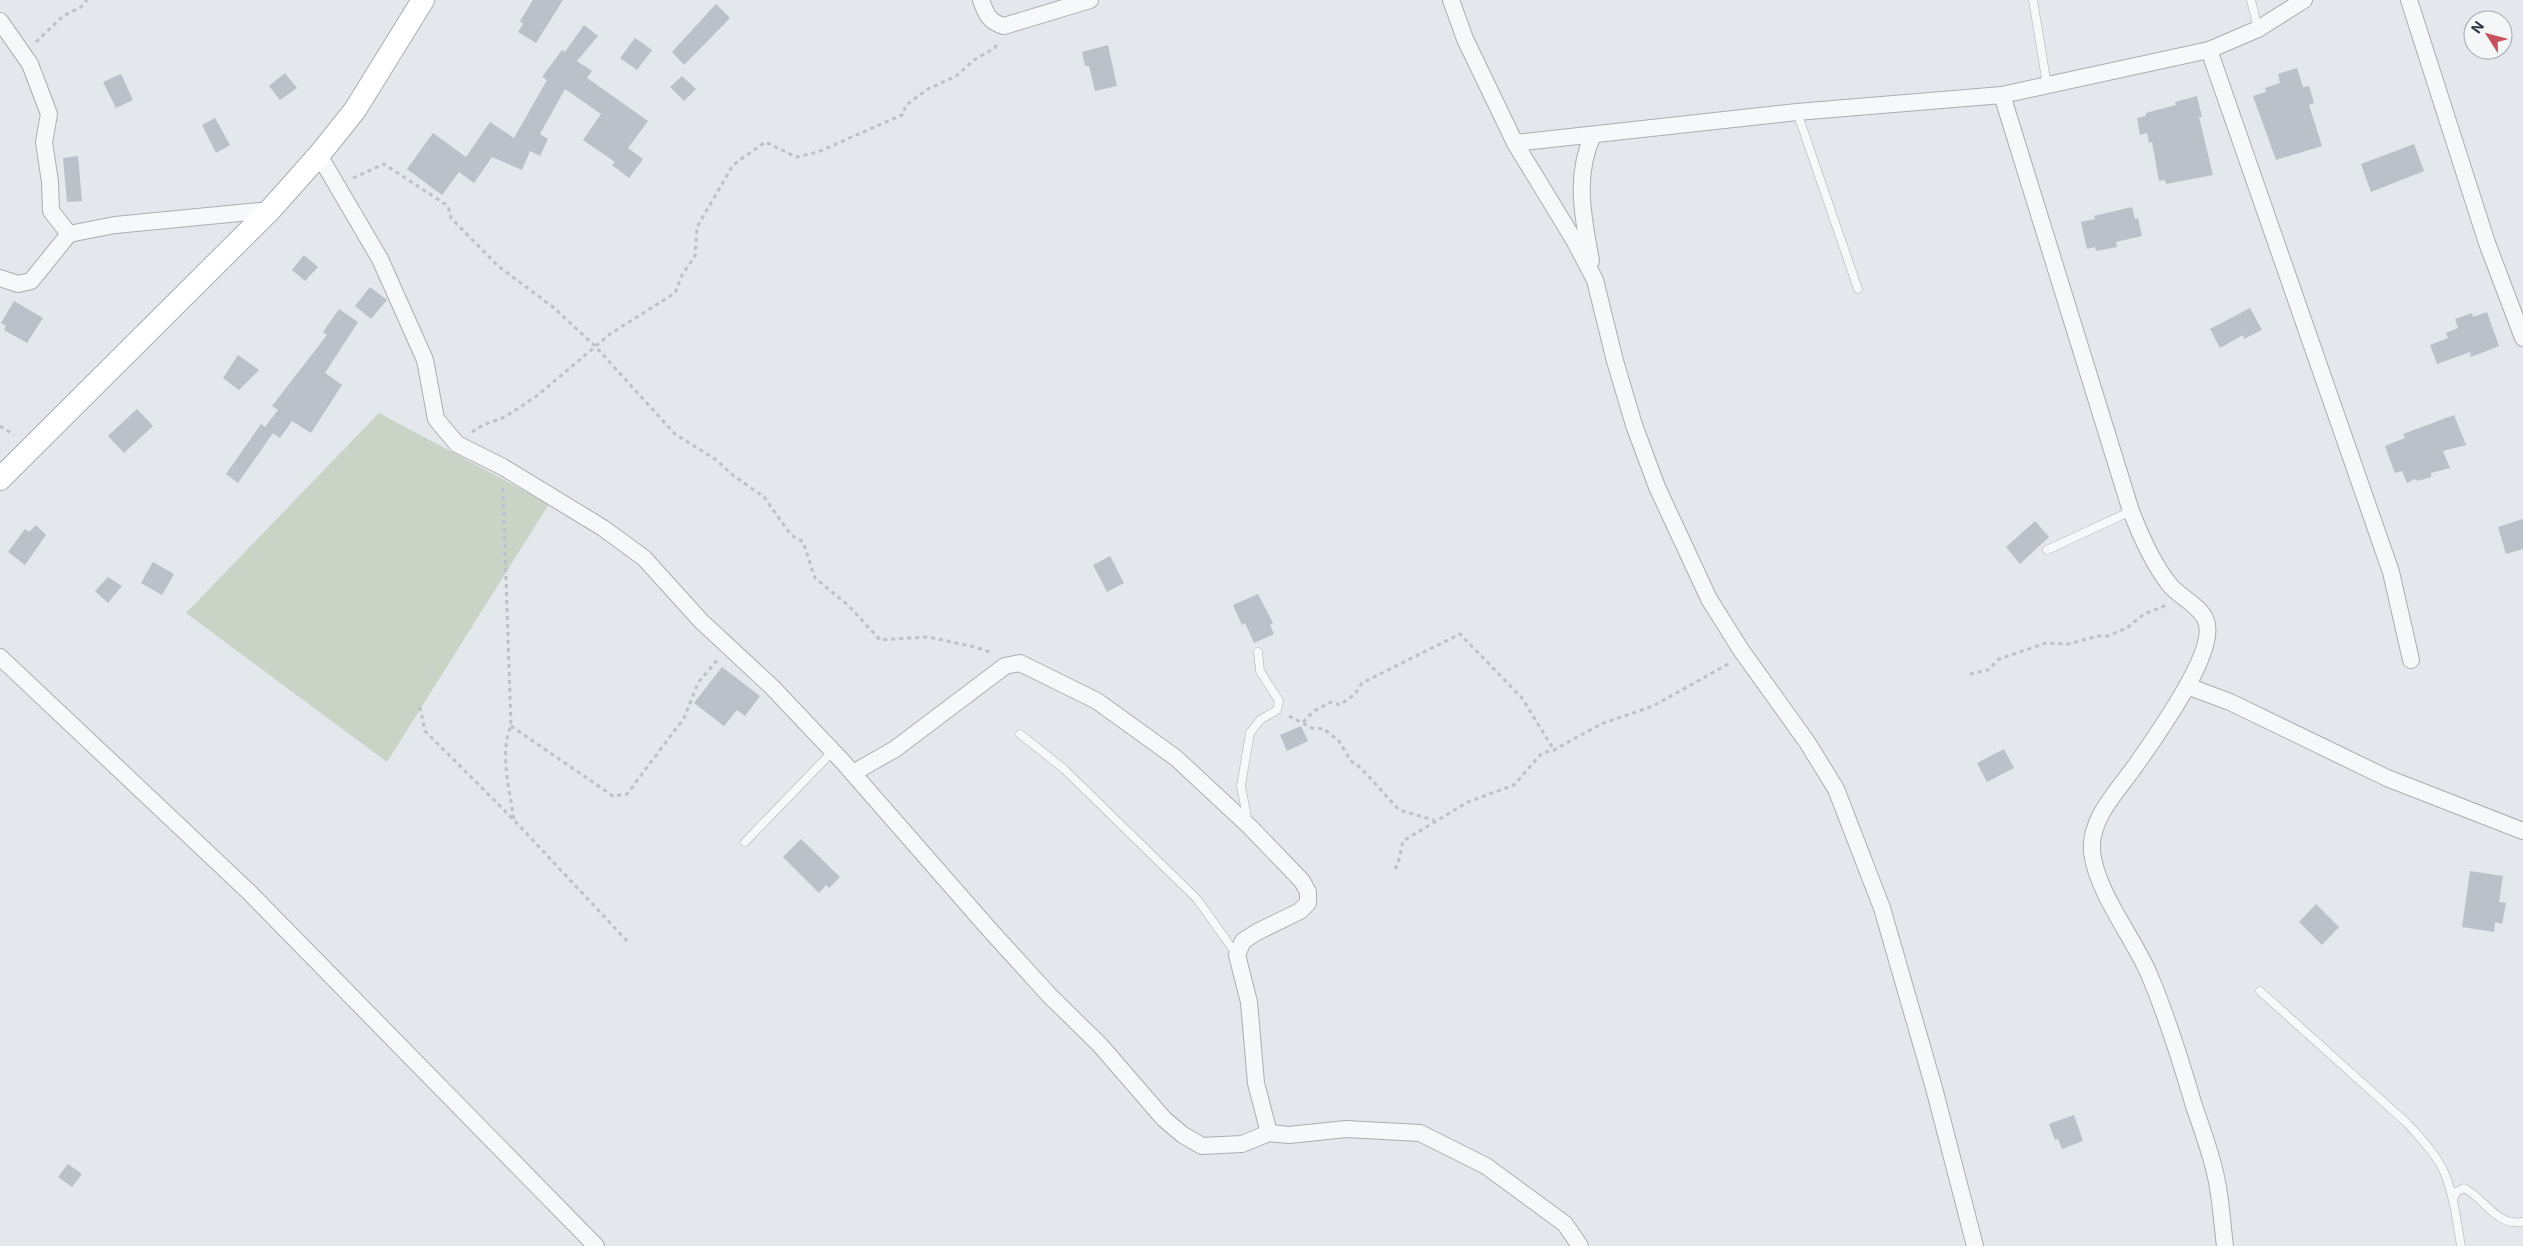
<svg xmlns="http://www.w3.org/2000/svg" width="2523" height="1246" font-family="Inter,sans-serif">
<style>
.green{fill:#c9d4c6}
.building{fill:#bcc0c8}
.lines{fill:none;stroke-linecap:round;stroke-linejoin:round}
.lane-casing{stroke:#a9aeb5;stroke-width:9}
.street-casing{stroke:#a9aeb5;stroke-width:18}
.secondary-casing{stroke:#a9aeb5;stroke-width:24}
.path{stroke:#bec1c6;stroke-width:3;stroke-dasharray:4 4;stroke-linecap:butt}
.lane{stroke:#f7f8f9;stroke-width:8}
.street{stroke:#f7f8f9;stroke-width:16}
.secondary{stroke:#fff;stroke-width:22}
</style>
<rect width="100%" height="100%" fill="#e4e7eb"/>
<!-- green -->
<polygon class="green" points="379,413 549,504 387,762 186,613"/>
<!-- building -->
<g class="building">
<polygon points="533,0 563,0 536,43 518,32 523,24 520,21"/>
<polygon points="716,4 730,18 684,65 672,52"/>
<polygon points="584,25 598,36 577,61 592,71 587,78 648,121 628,148 643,159 629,178 612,165 615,162 583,140 601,114 565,89 540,134 548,139 540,156 530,151 522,170 492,157 474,183 459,172 442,195 407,169 433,133 466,157 490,122 514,138 547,80 542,77 562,50 565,52"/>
<polygon points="635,38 652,50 637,70 620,58"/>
<polygon points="1108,45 1117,86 1095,91 1089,66 1085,66 1082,52"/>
<polygon points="2297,68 2303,87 2309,86 2314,103 2309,105 2322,146 2276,160 2253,96 2266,92 2265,88 2280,83 2278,74"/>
<polygon points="285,73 297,88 280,100 269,86"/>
<polygon points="121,74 133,100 116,108 103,82"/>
<polygon points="682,76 696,89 684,101 670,87"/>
<polygon points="2197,96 2202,117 2199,117 2213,175 2166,184 2165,180 2159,181 2152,142 2149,143 2147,133 2140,135 2137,118 2146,116 2146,113 2176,105 2175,102"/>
<polygon points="215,118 230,145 216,153 202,125"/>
<polygon points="2414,144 2424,171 2371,192 2361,164"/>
<polygon points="78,156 82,201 67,202 63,158"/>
<polygon points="2132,207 2135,219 2138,218 2142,236 2116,242 2117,247 2096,251 2095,247 2087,249 2081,222 2095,219 2094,216"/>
<polygon points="304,255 318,267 305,281 292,270"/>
<polygon points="370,287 387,300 371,319 355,306"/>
<polygon points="14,301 43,318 27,343 4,330 6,326 1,323"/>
<polygon points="2250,308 2262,330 2244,339 2243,335 2220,348 2210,329"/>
<polygon points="339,309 358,322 325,373 342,385 311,433 292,421 280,438 273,433 238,483 226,474 261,424 265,427 278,410 272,406 327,335 323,332"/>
<polygon points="2487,312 2499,346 2471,357 2470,352 2437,364 2430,345 2448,338 2446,333 2458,328 2455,319 2472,313 2473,317"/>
<polygon points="238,355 259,370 239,390 223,378"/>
<polygon points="137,409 153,426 124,453 108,436"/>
<polygon points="2454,415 2466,445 2443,451 2450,468 2431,473 2431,477 2418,481 2415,479 2407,483 2402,471 2395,473 2385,446 2405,438 2403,434"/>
<polygon points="2523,519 2523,549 2506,554 2498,527"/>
<polygon points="2035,521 2049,537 2020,564 2006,547"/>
<polygon points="36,525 46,535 25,565 8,552 25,529 29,532"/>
<polygon points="1110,556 1124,583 1107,592 1093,565"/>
<polygon points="153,562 174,574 162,595 141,583"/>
<polygon points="108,577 122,586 108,603 95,591"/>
<polygon points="1258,594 1273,623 1270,625 1274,634 1254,643 1245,623 1242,625 1233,605"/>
<polygon points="722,667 760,696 745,716 737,710 724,726 694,703"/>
<polygon points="1301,726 1308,741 1287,751 1280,735"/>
<polygon points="2004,749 2014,768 1987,782 1977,763"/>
<polygon points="801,839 840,877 829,888 826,885 819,893 783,857"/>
<polygon points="2470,871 2503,876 2499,902 2506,903 2502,924 2495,922 2494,932 2462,927"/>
<polygon points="2316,904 2339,927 2322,945 2299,922"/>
<polygon points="2074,1115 2083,1141 2062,1149 2058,1139 2055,1140 2049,1124"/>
<polygon points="68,1164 82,1174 72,1187 58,1177"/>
</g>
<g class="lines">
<!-- lane casing -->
<g class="lane-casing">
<g id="lane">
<polyline points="2033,0 2047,85"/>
<polyline points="2251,0 2258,29"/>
<polyline points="1797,112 1858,289"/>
<polyline points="2047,550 2131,511"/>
<polyline points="1020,734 1064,769 1197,899 1237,955"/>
<polyline points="1248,822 1241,786 1250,733 1260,720 1277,710 1279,701 1260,671 1258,652"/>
<polyline points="745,842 833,751"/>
<path d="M2260,991l148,133c13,15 29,31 37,50 9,23 12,48 16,72"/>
<path d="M2453,1200l3,-8 8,-4c21,10 32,39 59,34"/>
</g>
</g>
<!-- street casing -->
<g class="street-casing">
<g id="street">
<path d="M981,0c5,14 8,22 23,26l86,-26"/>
<polyline points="1451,0 1465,39 1515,143 1574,240 1595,280 1615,361 1634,425 1657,487 1709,599 1741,650 1807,742 1836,789 1882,908 1934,1088 1975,1246"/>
<polyline points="2409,0 2487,243 2523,338"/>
<polyline points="0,21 30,64 49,114 44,142 50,182 51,211 69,234"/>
<polyline points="2209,50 2391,572 2411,660"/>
<path d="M2002,95l129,416c10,26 21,51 38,73 10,13 32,22 37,37 12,30 -50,115 -68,141 -18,27 -49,55 -46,90 5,41 40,83 57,122 18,43 32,87 45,132 8,23 17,47 22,71 5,22 6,46 9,69"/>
<polyline points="1515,143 1797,112 2002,95 2209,50 2258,29 2304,0"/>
<polyline points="319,155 380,259 425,360 436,419 457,444 503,467 603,528 644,558 701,621 772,687 843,762 989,929 1050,996 1100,1045 1164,1119 1183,1135 1202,1146 1242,1144 1269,1133 1289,1135 1346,1129 1420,1133 1486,1166 1565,1224 1580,1246"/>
<path d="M1591,261c-8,-44 -17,-85 2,-126"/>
<polyline points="0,278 18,284 31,281 69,234 115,225 270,210"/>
<polyline points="0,657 248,891 596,1246"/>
<polyline points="2187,686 2230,702 2387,778 2523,831"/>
<polyline points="853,773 895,749 1005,666 1020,663 1097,701 1176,758 1249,826 1302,881 1308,892 1308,903 1300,911 1257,932 1243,941 1237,955 1249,1002 1256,1083 1269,1133"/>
</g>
</g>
<!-- secondary casing -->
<g class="secondary-casing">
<polyline id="secondary" points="0,479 270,210 319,155 355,110 423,0"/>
</g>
<!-- path -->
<g class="path">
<polyline points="36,42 63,16 81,7 87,0"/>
<polyline points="353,178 384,164 448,206 451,218 498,266 553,307 595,346 675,434 715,459 734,476 764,497 791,535 803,542 815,578 849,606 880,640 928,637 975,647 993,653"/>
<polyline points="0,426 14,435"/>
<polyline points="472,432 483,425 505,417 538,395 610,334 675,293 682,275 695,256 697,227 733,165 765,142 796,157 818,152 904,114 905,106 928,89 956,76 974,60 995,48 998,41"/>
<path d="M503,488l8,238c-12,27 -1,65 3,94"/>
<polyline points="1970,674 1988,670 1999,659 2046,643 2068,644 2098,636 2107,636 2127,628 2144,614 2167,605"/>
<polyline points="420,707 425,731 514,820 627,941"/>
<polyline points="1289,716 1312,728 1324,729 1339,741 1351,761 1361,768 1399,810 1434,820"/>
<polyline points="1303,722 1314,711 1331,702 1340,705 1355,694 1362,683 1460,634 1522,698 1554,750"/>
<polyline points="511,726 613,796 627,794 684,718 698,683 718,659"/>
<polyline points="1395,869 1398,864 1403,841 1468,802 1514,785 1542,753 1554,750 1601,724 1653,706 1730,663"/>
</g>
<!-- lane -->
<use href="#lane" class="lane"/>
<!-- street -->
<use href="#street" class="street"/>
<!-- secondary -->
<use href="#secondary" class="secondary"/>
</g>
<!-- north arrow -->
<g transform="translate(2488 35) rotate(306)"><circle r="24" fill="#f4f6f8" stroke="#a4a8b0"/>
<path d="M0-4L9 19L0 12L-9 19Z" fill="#c7525e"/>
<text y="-8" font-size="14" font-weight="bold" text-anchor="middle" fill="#2d3443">N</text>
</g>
</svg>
